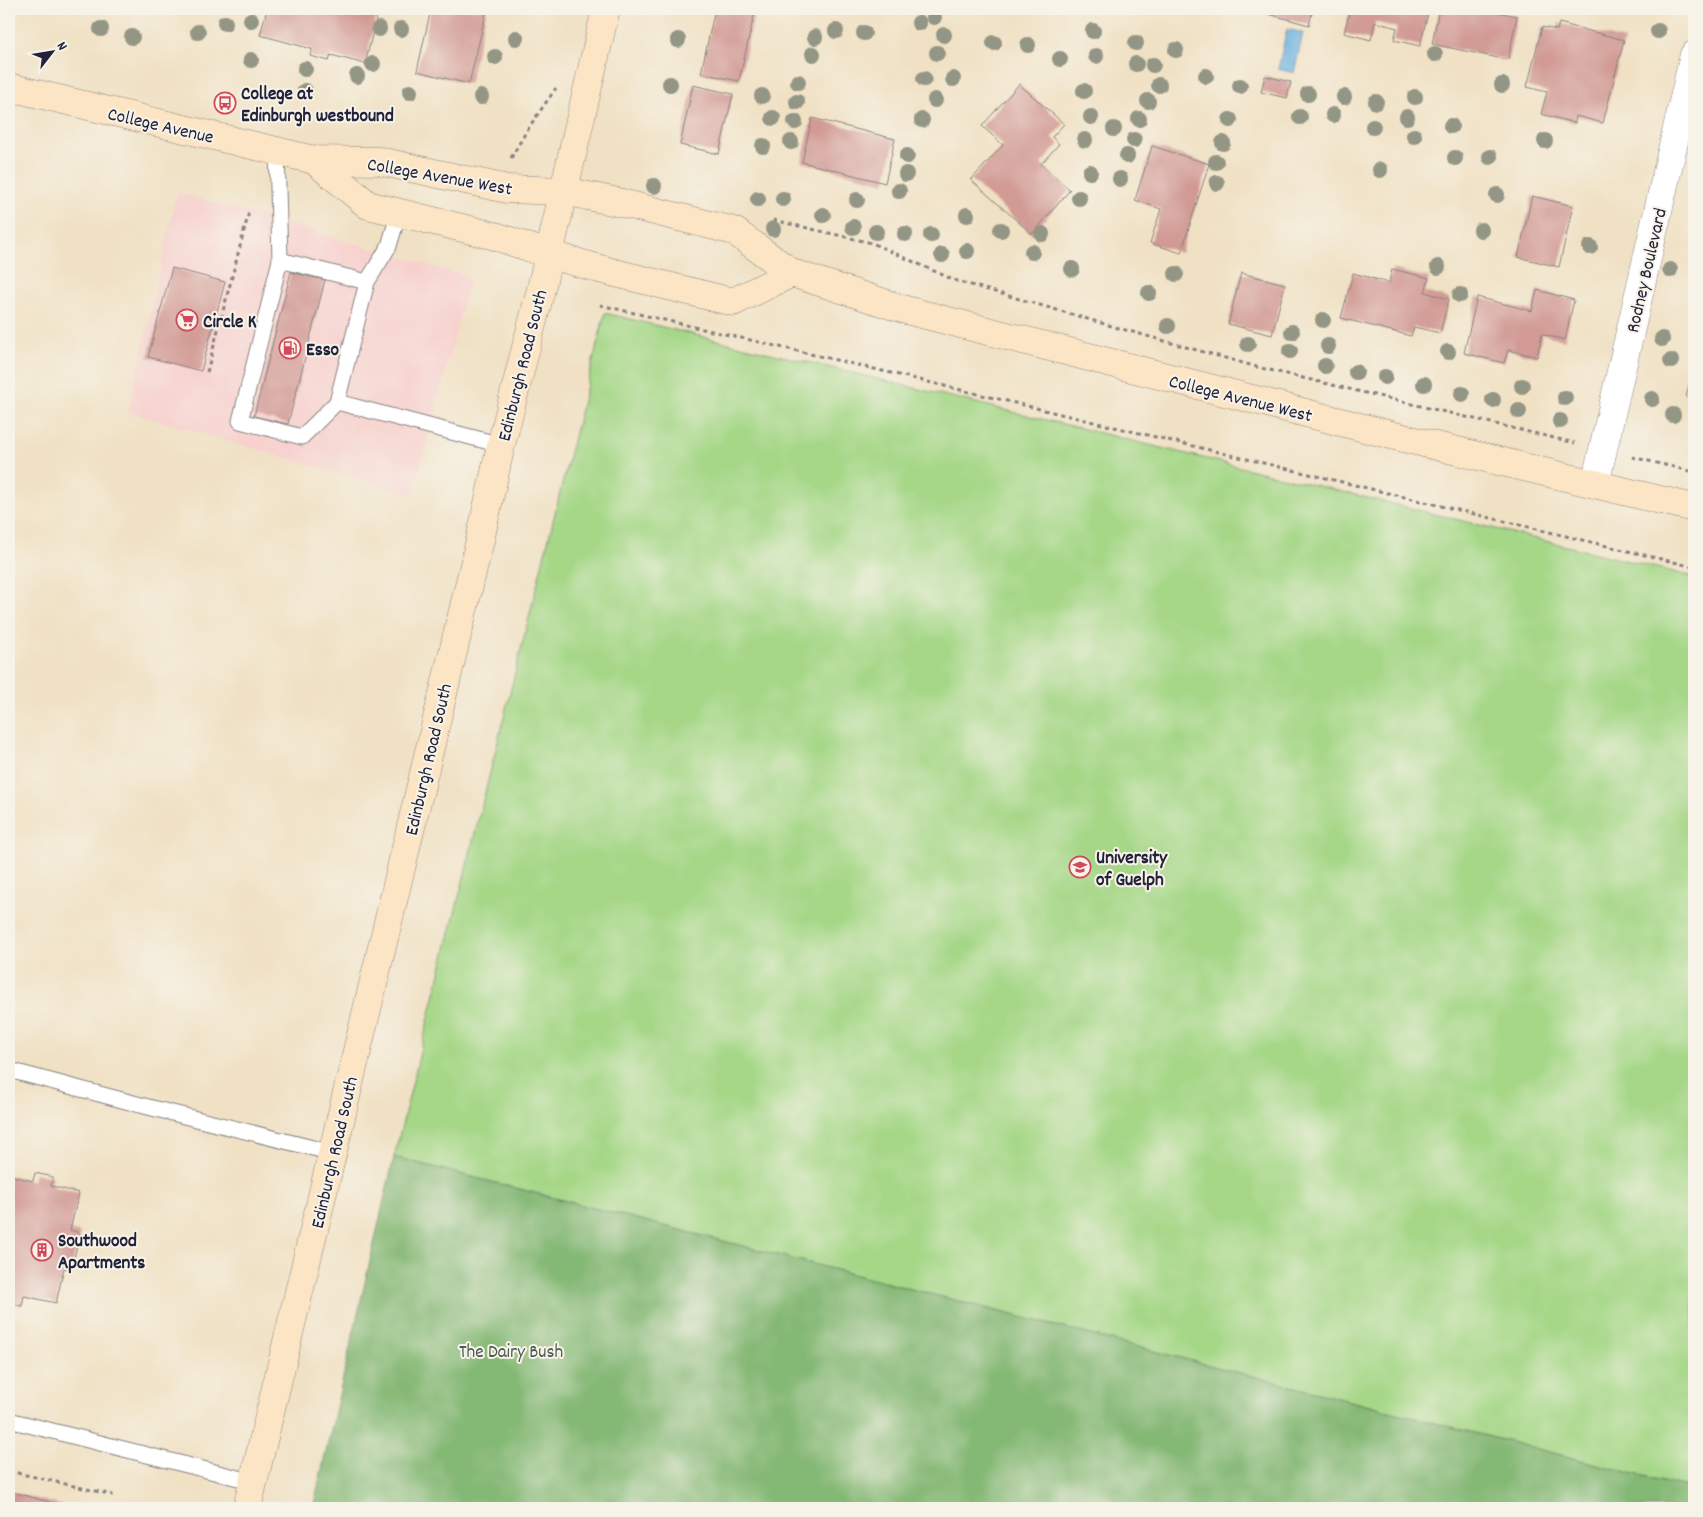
<svg xmlns="http://www.w3.org/2000/svg" width="1703" height="1517" font-family="Dekko,sans-serif">
<style>
.built{fill:#f7d0ce}
.green{fill:#a5d787;stroke:#647c61}
.forest{fill:#84b874;stroke:#536d58}
.water{fill:#69b1e1;stroke:#466a8e}
.building{fill:#d19a94}
.lines{fill:none;stroke-linecap:round;stroke-linejoin:round}
.service-casing{stroke:#898280;stroke-width:17}
.minor-casing{stroke:#898280;stroke-width:29}
.secondary-casing{stroke:#898280;stroke-width:29}
.path{stroke:#898280;stroke-width:3;stroke-dasharray:4 4;stroke-linecap:butt}
.service{stroke:#fff;stroke-width:15}
.minor{stroke:#fff;stroke-width:28}
.secondary{stroke:#fce5c4;stroke-width:28}
.tree{fill:#949685}
.labels{text-anchor:middle;stroke-width:4;stroke-linejoin:round;paint-order:stroke}
.poi-label{font-size:19px;font-weight:bold;fill:#22223b;stroke:#f7f3e8;text-anchor:start}
.street-label{font-size:19px;fill:#22223b;stroke:#f7f3e8}
.park-label{font-size:19px;fill:#495852;stroke:#f7f3e8}
</style>
<rect width="100%" height="100%" fill="#f7f3e8"/>
<filter id="ink" filterUnits="userSpaceOnUse"><feTurbulence type="fractalNoise" baseFrequency=".02" numOctaves="2"/><feDisplacementMap in="SourceGraphic" scale="10" xChannelSelector="R" yChannelSelector="G"/><feConvolveMatrix kernelMatrix="1 2 1 2 8 2 1 2 1" color-interpolation-filters="sRGB"/></filter>
<filter id="wash" filterUnits="userSpaceOnUse"><feTurbulence type="fractalNoise" baseFrequency=".0096" numOctaves="4" result="noise"/><feDisplacementMap in="SourceGraphic" scale="20" xChannelSelector="R" yChannelSelector="G"/><feGaussianBlur stdDeviation="1.12" result="paint"/><feColorMatrix in="noise" values="0 0 0 0 0 0 0 0 0 0 0 0 0 0 0 0 0 1.4 0 .05"/><feComposite in="paint" operator="in"/></filter>
<g filter="url(#wash)">
<rect width="100%" height="100%" fill="#f0e1c4"/>
<!-- built -->
<polygon class="built" points="177,192 470,277 413,495 128,412"/>
<!-- green -->
<polygon class="green" points="605,313 1694,577 1694,1489 394,1157"/>
<!-- forest -->
<polygon class="forest" points="394,1157 1694,1489 1694,1508 313,1508"/>
<!-- water -->
<polygon class="water" points="1287,29 1303,33 1294,73 1278,69"/>
<g id="blocks">
<!-- building -->
<g class="building">
<polygon points="267,9 353,9 377,15 365,64 331,55 329,61 310,56 312,49 260,35"/>
<polygon points="431,9 487,9 469,84 417,71"/>
<polygon points="715,9 727,9 754,15 739,81 701,73"/>
<polygon points="1250,9 1313,9 1309,25"/>
<polygon points="1330,9 1429,9 1420,46 1394,40 1397,28 1375,22 1371,40 1344,33 1349,14"/>
<polygon points="1439,9 1483,9 1517,16 1508,60 1432,44"/>
<polygon points="1559,23 1624,40 1603,123 1576,116 1575,123 1541,114 1547,92 1527,87 1542,27 1557,30"/>
<polygon points="1265,76 1291,82 1287,98 1261,92"/>
<polygon points="1019,84 1064,124 1052,137 1059,144 1041,164 1070,190 1032,234 971,180 1003,145 982,126"/>
<polygon points="693,85 733,94 719,154 680,145"/>
<polygon points="812,118 895,139 885,183 802,162"/>
<polygon points="1152,146 1209,164 1181,253 1150,243 1161,209 1135,200"/>
<polygon points="1532,196 1573,206 1559,267 1518,257"/>
<polygon points="172,268 225,282 201,371 148,357"/>
<polygon points="1392,269 1429,278 1425,292 1449,299 1440,333 1414,327 1411,336 1341,318 1353,273 1389,283"/>
<polygon points="291,272 325,280 288,424 254,416"/>
<polygon points="1241,273 1285,284 1272,335 1228,324"/>
<polygon points="1537,290 1574,300 1565,340 1542,334 1537,357 1508,350 1504,363 1464,353 1477,297 1532,311"/>
<polygon points="1694,365 1694,399 1686,397"/>
<polygon points="35,1173 53,1177 51,1186 79,1193 70,1230 80,1233 71,1270 64,1268 56,1303 24,1296 22,1306 9,1303 9,1175 33,1181"/>
<polygon points="9,1491 71,1508 9,1508"/>
</g>
</g>
</g>
<g filter="url(#ink)">
<use href="#blocks" fill-opacity="0" stroke="#898280" stroke-width="1"/>
<g class="lines">
<!-- service casing -->
<g class="service-casing">
<g id="service">
<polyline points="277,151 280,260 240,421 302,437 337,402 501,445"/>
<polyline points="280,260 367,282"/>
<polyline points="337,402 367,282 389,246 399,212"/>
<polyline points="9,1070 152,1108 333,1153"/>
<polyline points="9,1420 254,1482"/>
</g>
</g>
<!-- minor casing -->
<g class="minor-casing">
<polyline id="minor" points="1595,484 1694,55"/>
</g>
<!-- secondary casing -->
<g class="secondary-casing">
<g id="secondary">
<polyline points="9,87 314,160 379,161 507,189 564,191 622,203 734,231 792,273 906,310 1399,437 1694,508"/>
<polyline points="314,160 368,205 495,236 548,254 607,271 733,302 792,273"/>
<polyline points="247,1508 480,540 501,445 540,293 606,9"/>
</g>
</g>
<!-- path -->
<g class="path">
<polyline points="225,103 227,93"/>
<polyline points="511,158 527,130 556,88"/>
<polyline points="773,220 872,243 954,280 1115,327 1257,367 1575,443"/>
<polyline points="600,305 866,367 1694,567"/>
<polyline points="207,372 249,212"/>
<polyline points="1632,457 1694,472"/>
<polyline points="9,1471 113,1495"/>
</g>
<!-- service -->
<use href="#service" class="service"/>
<!-- minor -->
<use href="#minor" class="minor"/>
<!-- secondary -->
<use href="#secondary" class="secondary"/>
</g>
<!-- trees -->
<g class="tree">
<circle cx="934" cy="17" r="8"/>
<circle cx="251" cy="20" r="8"/>
<circle cx="225" cy="23" r="8"/>
<circle cx="919" cy="23" r="8"/>
<circle cx="101" cy="29" r="8"/>
<circle cx="379" cy="29" r="8"/>
<circle cx="401" cy="29" r="8"/>
<circle cx="836" cy="31" r="8"/>
<circle cx="1093" cy="31" r="8"/>
<circle cx="1658" cy="31" r="8"/>
<circle cx="198" cy="32" r="8"/>
<circle cx="864" cy="33" r="8"/>
<circle cx="944" cy="35" r="8"/>
<circle cx="132" cy="37" r="8"/>
<circle cx="815" cy="37" r="8"/>
<circle cx="516" cy="38" r="8"/>
<circle cx="678" cy="40" r="8"/>
<circle cx="994" cy="43" r="8"/>
<circle cx="1136" cy="43" r="8"/>
<circle cx="1028" cy="45" r="8"/>
<circle cx="1176" cy="50" r="8"/>
<circle cx="937" cy="53" r="8"/>
<circle cx="813" cy="54" r="8"/>
<circle cx="1435" cy="54" r="8"/>
<circle cx="1096" cy="56" r="8"/>
<circle cx="495" cy="57" r="8"/>
<circle cx="1060" cy="59" r="8"/>
<circle cx="251" cy="60" r="8"/>
<circle cx="373" cy="64" r="8"/>
<circle cx="1136" cy="64" r="8"/>
<circle cx="1153" cy="65" r="8"/>
<circle cx="305" cy="69" r="8"/>
<circle cx="357" cy="76" r="8"/>
<circle cx="1206" cy="76" r="8"/>
<circle cx="924" cy="79" r="8"/>
<circle cx="953" cy="79" r="8"/>
<circle cx="798" cy="82" r="8"/>
<circle cx="670" cy="84" r="8"/>
<circle cx="1159" cy="85" r="8"/>
<circle cx="1502" cy="85" r="8"/>
<circle cx="1240" cy="86" r="8"/>
<circle cx="305" cy="91" r="8"/>
<circle cx="1084" cy="91" r="8"/>
<circle cx="410" cy="92" r="8"/>
<circle cx="1308" cy="94" r="8"/>
<circle cx="762" cy="96" r="8"/>
<circle cx="481" cy="97" r="8"/>
<circle cx="1344" cy="97" r="8"/>
<circle cx="1415" cy="97" r="8"/>
<circle cx="935" cy="100" r="8"/>
<circle cx="1148" cy="101" r="8"/>
<circle cx="797" cy="102" r="8"/>
<circle cx="1376" cy="102" r="8"/>
<circle cx="1333" cy="115" r="8"/>
<circle cx="1091" cy="117" r="8"/>
<circle cx="1300" cy="117" r="8"/>
<circle cx="1407" cy="117" r="8"/>
<circle cx="773" cy="118" r="8"/>
<circle cx="1139" cy="119" r="8"/>
<circle cx="922" cy="120" r="8"/>
<circle cx="1230" cy="120" r="8"/>
<circle cx="795" cy="122" r="8"/>
<circle cx="1451" cy="126" r="8"/>
<circle cx="1373" cy="127" r="8"/>
<circle cx="1114" cy="129" r="8"/>
<circle cx="1414" cy="136" r="8"/>
<circle cx="1085" cy="140" r="8"/>
<circle cx="1134" cy="140" r="8"/>
<circle cx="1545" cy="141" r="8"/>
<circle cx="791" cy="142" r="8"/>
<circle cx="1223" cy="143" r="8"/>
<circle cx="763" cy="146" r="8"/>
<circle cx="907" cy="156" r="8"/>
<circle cx="1127" cy="156" r="8"/>
<circle cx="1490" cy="157" r="8"/>
<circle cx="1455" cy="158" r="8"/>
<circle cx="1216" cy="162" r="8"/>
<circle cx="1380" cy="170" r="8"/>
<circle cx="1090" cy="172" r="8"/>
<circle cx="906" cy="174" r="8"/>
<circle cx="1120" cy="179" r="8"/>
<circle cx="1217" cy="183" r="8"/>
<circle cx="654" cy="186" r="8"/>
<circle cx="899" cy="191" r="8"/>
<circle cx="1497" cy="195" r="8"/>
<circle cx="1079" cy="198" r="8"/>
<circle cx="758" cy="199" r="8"/>
<circle cx="783" cy="199" r="8"/>
<circle cx="857" cy="200" r="8"/>
<circle cx="823" cy="215" r="8"/>
<circle cx="967" cy="215" r="8"/>
<circle cx="853" cy="227" r="8"/>
<circle cx="773" cy="229" r="8"/>
<circle cx="1001" cy="230" r="8"/>
<circle cx="1481" cy="230" r="8"/>
<circle cx="876" cy="232" r="8"/>
<circle cx="905" cy="234" r="8"/>
<circle cx="1042" cy="234" r="8"/>
<circle cx="931" cy="235" r="8"/>
<circle cx="1590" cy="247" r="8"/>
<circle cx="967" cy="251" r="8"/>
<circle cx="1032" cy="252" r="8"/>
<circle cx="942" cy="255" r="8"/>
<circle cx="1438" cy="267" r="8"/>
<circle cx="1072" cy="269" r="8"/>
<circle cx="1670" cy="270" r="8"/>
<circle cx="1176" cy="274" r="8"/>
<circle cx="1149" cy="293" r="8"/>
<circle cx="1460" cy="295" r="8"/>
<circle cx="1323" cy="320" r="8"/>
<circle cx="1168" cy="326" r="8"/>
<circle cx="1292" cy="332" r="8"/>
<circle cx="1662" cy="339" r="8"/>
<circle cx="1248" cy="344" r="8"/>
<circle cx="1328" cy="346" r="8"/>
<circle cx="1290" cy="351" r="8"/>
<circle cx="1448" cy="352" r="8"/>
<circle cx="1671" cy="361" r="8"/>
<circle cx="1325" cy="366" r="8"/>
<circle cx="1356" cy="372" r="8"/>
<circle cx="1385" cy="377" r="8"/>
<circle cx="1424" cy="384" r="8"/>
<circle cx="1522" cy="386" r="8"/>
<circle cx="1462" cy="394" r="8"/>
<circle cx="1565" cy="398" r="8"/>
<circle cx="1652" cy="399" r="8"/>
<circle cx="1493" cy="400" r="8"/>
<circle cx="1519" cy="411" r="8"/>
<circle cx="1673" cy="415" r="8"/>
<circle cx="1560" cy="421" r="8"/>
</g>
</g>
<!-- icons -->
<defs>
<g id="bus-ring" transform="scale(1.125)"><circle r="9.5" fill="#f7f3e8" stroke="#d1495b" stroke-width="1.5"/><path d="M-5-6H5V4H4V6H2V4H-2V6H-4V4H-5ZM-3.5-4V0h7V-4ZM-3.5 1.2v1.5H-2V1.2ZM2 1.2v1.5H3.5V1.2Z" fill="#d1495b"/></g>
<g id="supermarket-ring" transform="scale(1.125)"><circle r="9.5" fill="#f7f3e8" stroke="#d1495b" stroke-width="1.5"/><path d="M-6-5.5h2.5l.6 2H6L4.5 2H-2.5L-4.4-4H-6ZM-1.5 3.2a1.3 1.3 0 1 0 .1 0ZM3 3.2a1.3 1.3 0 1 0 .1 0Z" fill="#d1495b"/></g>
<g id="fuel-ring" transform="scale(1.125)"><circle r="9.5" fill="#f7f3e8" stroke="#d1495b" stroke-width="1.5"/><path d="M-5.5-6h7V0h2V4h1.3V-2.5L3-4.5l.8-.8L6-3V5H2.5V1h-1V6h-7ZM-4.2-4.7v3.2H.2V-4.7Z" fill="#d1495b"/></g>
<g id="university-ring" transform="scale(1.125)"><circle r="9.5" fill="#f7f3e8" stroke="#d1495b" stroke-width="1.5"/><path d="M0-5L7-2L0 1L-7-2ZM-4 1L0 2.5L4 1V4Q0 6-4 4Z" fill="#d1495b"/></g>
<g id="building-ring" transform="scale(1.125)"><circle r="9.5" fill="#f7f3e8" stroke="#d1495b" stroke-width="1.5"/><path d="M-4-6H4V6H1V3H-1V6H-4ZM-2.5-4.3h1.7v1.8h-1.7ZM.8-4.3h1.7v1.8H.8ZM-2.5-1h1.7V.8h-1.7ZM.8-1h1.7V.8H.8Z" fill="#d1495b"/></g>
</defs>
<g fill-rule="evenodd">
<use href="#bus-ring" x="225" y="103"/>
<use href="#supermarket-ring" x="187" y="320"/>
<use href="#fuel-ring" x="290" y="348"/>
<use href="#university-ring" x="1080" y="867"/>
<use href="#building-ring" x="42" y="1250"/>
</g>
<g class="labels">
<!-- poi labels -->
<g class="poi-label">
<text x="241" y="99">College at<tspan x="241" dy="22">Edinburgh westbound</tspan></text>
<text x="203" y="327">Circle K</text>
<text x="306" y="355">Esso</text>
<text x="1096" y="863">University<tspan x="1096" dy="22">of Guelph</tspan></text>
<text x="58" y="1246">Southwood<tspan x="58" dy="22">Apartments</tspan></text>
</g>
<!-- street labels -->
<g class="street-label">
<text transform="translate(161 124) rotate(13)" y="7">College Avenue</text>
<text transform="translate(440 175) rotate(10)" y="7">College Avenue West</text>
<text transform="translate(1645 270) rotate(-77)" y="7">Rodney Boulevard</text>
<text transform="translate(521 365) rotate(-76)" y="7">Edinburgh Road South</text>
<text transform="translate(1241 397) rotate(14)" y="7">College Avenue West</text>
<text transform="translate(427 759) rotate(-77)" y="7">Edinburgh Road South</text>
<text transform="translate(333 1152) rotate(-77)" y="7">Edinburgh Road South</text>
</g>
<!-- park labels -->
<g class="park-label">
<text x="511" y="1357">The Dairy Bush</text>
</g>
</g>
<!-- margin -->
<rect width="1703" height="1517" fill="none" stroke="#f7f3e8" stroke-width="30"/>
<!-- north arrow -->
<g transform="translate(52 52) rotate(59)" stroke="#f7f3e8" stroke-width="4" paint-order="stroke">
<path d="M0-4L9 19L0 12L-9 19Z" fill="#22223b"/>
<text y="-8" font-size="14" font-weight="bold" text-anchor="middle" fill="#22223b">N</text>
</g>
</svg>
